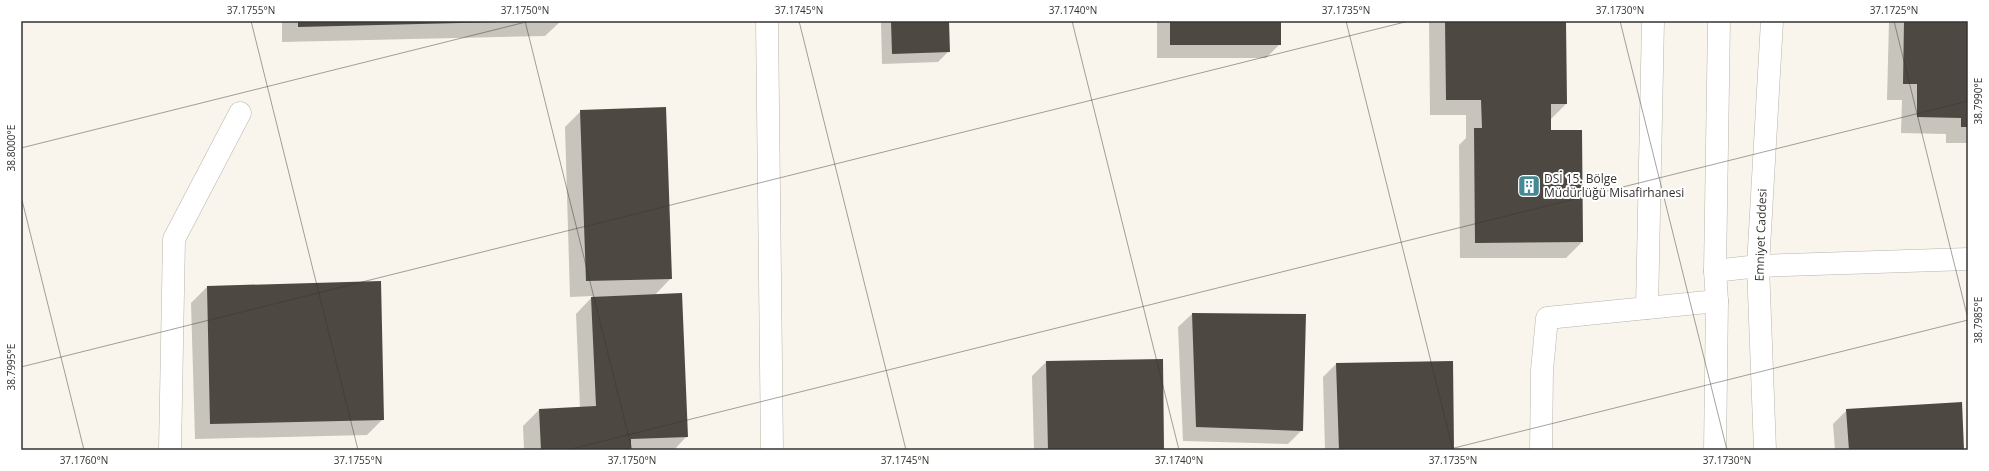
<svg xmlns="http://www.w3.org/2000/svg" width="1989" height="471" font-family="'Open Sans',sans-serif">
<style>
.shadow{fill:#0003}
.building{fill:#4d4942}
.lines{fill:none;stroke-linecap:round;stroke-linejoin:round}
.minor-casing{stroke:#b8b4ac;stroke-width:23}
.secondary-casing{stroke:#b8b4ac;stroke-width:23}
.minor{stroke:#fff;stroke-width:22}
.secondary{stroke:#fff;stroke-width:22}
.ticks{fill:none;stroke:#353330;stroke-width:1;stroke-opacity:0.45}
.labels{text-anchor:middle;stroke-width:4;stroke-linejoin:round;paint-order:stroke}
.poi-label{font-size:12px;fill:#353330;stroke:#fff;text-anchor:start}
.street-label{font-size:12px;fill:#353330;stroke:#fff}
.neatline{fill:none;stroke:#353330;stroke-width:1.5}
.ticks-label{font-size:10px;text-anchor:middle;fill:#353330}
</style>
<rect width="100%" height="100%" fill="#f9f5ec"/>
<!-- shadow -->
<g class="shadow">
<polygon points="282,21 561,21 545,36 282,42"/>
<polygon points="881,21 948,21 949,51 938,62 882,64"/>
<polygon points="1157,21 1280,21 1280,44 1266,58 1157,58"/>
<polygon points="1429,21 1565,21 1566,104 1550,120 1550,131 1582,242 1566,258 1460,258 1459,145 1466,138 1466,115 1430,115"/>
<polygon points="1889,21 1968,21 1968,143 1946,143 1946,134 1901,133 1902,100 1887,100"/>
<polygon points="581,111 671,278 654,296 687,436 674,450 524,450 523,426 539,410 580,408 576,314 593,296 570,297 565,127"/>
<polygon points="380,282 383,419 367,435 195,439 191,303 207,287"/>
<polygon points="1192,314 1302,430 1288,444 1183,441 1178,327"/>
<polygon points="1162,360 1163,450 1034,450 1032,376 1046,362"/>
<polygon points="1336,364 1453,450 1325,450 1323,377"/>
<polygon points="1847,410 1963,450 1835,450 1833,424"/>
</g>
<!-- building -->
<g class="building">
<polygon points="298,21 500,21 500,22 298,27"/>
<polygon points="891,21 949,21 950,52 892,54"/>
<rect x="1170" y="21" width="111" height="24"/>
<polygon points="1445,21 1566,21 1567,104 1551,104 1551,130 1582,130 1583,242 1475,243 1474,128 1482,128 1481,100 1446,100"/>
<polygon points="1904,21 1968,21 1968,127 1961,127 1961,118 1917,117 1917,84 1903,84"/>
<polygon points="666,107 672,279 586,281 580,110"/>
<polygon points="381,281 384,420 210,424 207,286"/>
<polygon points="682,293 688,437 631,439 631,450 541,450 539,409 596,406 591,297"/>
<polygon points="1192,313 1306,314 1303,431 1196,427"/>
<polygon points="1163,359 1164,450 1048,450 1046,361"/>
<polygon points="1453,361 1454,450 1339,450 1336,363"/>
<polygon points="1962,402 1964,450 1849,450 1846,409"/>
</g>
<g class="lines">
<!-- minor casing -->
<g class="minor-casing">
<g id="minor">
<polyline points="767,21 772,450"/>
<polyline points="1715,271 1758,266 1968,259"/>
<polyline points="1647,308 1653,21"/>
<polyline points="170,450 174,239 240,113"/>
<polyline points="1541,450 1542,370 1547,318 1717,301"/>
</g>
</g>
<!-- secondary casing -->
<g class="secondary-casing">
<g id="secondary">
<polyline points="1715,450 1717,301 1715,271 1719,21"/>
<polyline points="1765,450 1758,266 1772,21"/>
</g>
</g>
<!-- minor -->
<use href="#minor" class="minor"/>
<!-- secondary -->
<use href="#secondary" class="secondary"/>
</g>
<!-- ticks -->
<path class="ticks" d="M251,21l107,429M525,21l107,429M799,21l107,429M1072,21l107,429M1346,21l107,429M1620,21l107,429M1894,21l74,298M21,148l509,-127M21,196l63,254M21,367l1388,-346M567,450l1401,-349M1446,450l522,-130"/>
<!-- icons -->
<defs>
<g id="building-square" transform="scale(1.15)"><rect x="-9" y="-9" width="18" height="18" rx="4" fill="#448995" stroke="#fff"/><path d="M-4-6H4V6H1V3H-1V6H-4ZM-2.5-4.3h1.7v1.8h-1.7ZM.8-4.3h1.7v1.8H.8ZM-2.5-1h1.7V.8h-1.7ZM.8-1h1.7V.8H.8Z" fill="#fff"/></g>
</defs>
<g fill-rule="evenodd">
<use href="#building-square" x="1529" y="186"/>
</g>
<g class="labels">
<!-- poi labels -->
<g class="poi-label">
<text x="1544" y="183">DSİ 15. Bölge<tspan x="1544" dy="14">Müdürlüğü Misafirhanesi</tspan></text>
</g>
<!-- street labels -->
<g class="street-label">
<text transform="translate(1761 235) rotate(-88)" y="4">Emniyet Caddesi</text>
</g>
</g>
<!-- border -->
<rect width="1989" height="471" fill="none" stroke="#ffffff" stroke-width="44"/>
<rect x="22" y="22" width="1945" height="427" class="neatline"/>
<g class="ticks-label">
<text x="251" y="14">37.1755°N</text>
<text x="525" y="14">37.1750°N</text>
<text x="799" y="14">37.1745°N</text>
<text x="1073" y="14">37.1740°N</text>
<text x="1346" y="14">37.1735°N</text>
<text x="1620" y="14">37.1730°N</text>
<text x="1894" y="14">37.1725°N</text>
<text transform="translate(1978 101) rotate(-90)" y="4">38.7990°E</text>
<text transform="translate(11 148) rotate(-90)" y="4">38.8000°E</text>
<text transform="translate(1978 320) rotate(-90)" y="4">38.7985°E</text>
<text transform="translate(11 367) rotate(-90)" y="4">38.7995°E</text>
<text x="84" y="464">37.1760°N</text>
<text x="358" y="464">37.1755°N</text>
<text x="632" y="464">37.1750°N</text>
<text x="905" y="464">37.1745°N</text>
<text x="1179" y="464">37.1740°N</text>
<text x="1453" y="464">37.1735°N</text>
<text x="1727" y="464">37.1730°N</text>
</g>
</svg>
